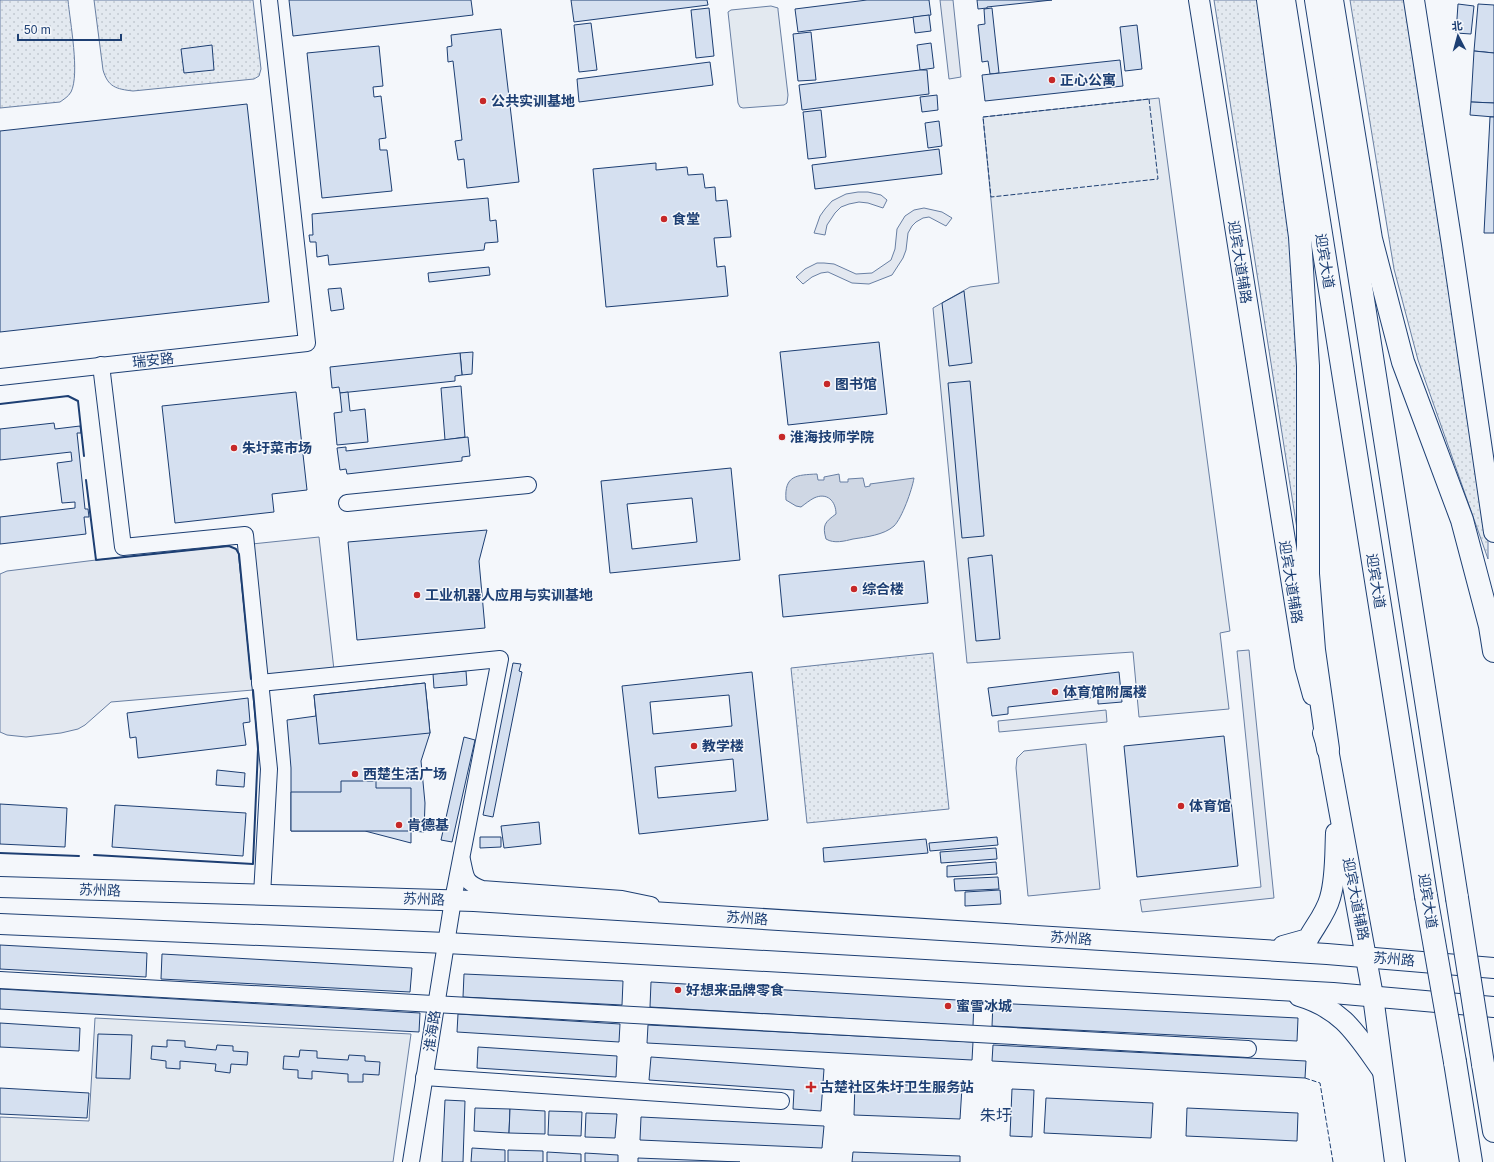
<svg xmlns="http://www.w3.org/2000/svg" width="1494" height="1162" font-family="Arial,'Noto Sans SC',sans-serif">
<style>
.grass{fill:url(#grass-dots);stroke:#687fa3}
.green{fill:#e3e9f0;stroke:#687fa3}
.parking{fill:#e3e8f0;stroke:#687fa3}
.water{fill:#cfd7e4;stroke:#687fa3}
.building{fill:#d5e0f0;stroke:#1d3f73;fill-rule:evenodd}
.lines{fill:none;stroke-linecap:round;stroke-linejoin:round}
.minor-casing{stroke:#1d3f73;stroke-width:18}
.major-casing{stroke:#1d3f73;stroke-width:22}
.highway-casing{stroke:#1d3f73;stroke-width:24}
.minor{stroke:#f4f7fb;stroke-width:16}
.major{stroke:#f4f7fb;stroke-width:20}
.highway{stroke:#f4f7fb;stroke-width:22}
.highway-bridge-casing{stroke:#1d3f73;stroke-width:24;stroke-linecap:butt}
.highway-bridge{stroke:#f4f7fb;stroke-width:22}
.fence{stroke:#1d3f73;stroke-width:1;stroke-dasharray:5 2;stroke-linecap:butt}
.wall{stroke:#1d3f73;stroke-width:2}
.poi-dot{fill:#c62828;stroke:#f4f7fb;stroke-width:1.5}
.labels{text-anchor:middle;stroke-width:3;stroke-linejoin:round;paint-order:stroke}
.poi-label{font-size:14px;font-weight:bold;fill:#1d3f73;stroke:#f4f7fb;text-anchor:start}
.street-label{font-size:14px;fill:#1d3f73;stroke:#f4f7fb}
.quarter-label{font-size:16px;fill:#1d3f73;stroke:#f4f7fb}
</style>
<defs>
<pattern id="grass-dots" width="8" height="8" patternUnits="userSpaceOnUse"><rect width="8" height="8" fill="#e3e9f0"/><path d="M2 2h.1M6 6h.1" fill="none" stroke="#c2c9d1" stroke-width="1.8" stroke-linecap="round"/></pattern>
</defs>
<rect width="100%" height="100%" fill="#f4f7fb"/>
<!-- grass -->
<g class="grass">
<path d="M0,0h68c2,22 12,74 3,92 -3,5 -7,7 -11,10l-60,6z"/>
<path d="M94,0h159l8,69 -2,7 -5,3 -121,12c-17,-2 -25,-4 -30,-21z"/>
<polygon points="1214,0 1266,0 1303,334 1300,548"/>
<polygon points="1350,0 1407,0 1488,531 1488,559 1418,360 1394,269"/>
<polygon points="933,653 949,809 807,823 791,668"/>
</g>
<!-- green -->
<g class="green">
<polygon points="771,6 778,8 778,10 788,95 787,103 784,105 743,108 740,107 738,103 728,12 731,10"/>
<polygon points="1159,98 1230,631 1220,633 1229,709 1139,717 1133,652 967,663 933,308 970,287 999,283 983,117"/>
<polygon points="95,1018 411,1034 393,1162 0,1162 0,1117 89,1121"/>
</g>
<!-- parking -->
<g class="parking">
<polygon points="940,0 953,0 961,77 949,79"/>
<polygon points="858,192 868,192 881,195 887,200 883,208 868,203 859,202 849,204 841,207 835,213 827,225 825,235 814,233 820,216 825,209 832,201 846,194"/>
<polygon points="924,208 942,212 952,218 946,226 929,217 923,218 916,222 912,226 908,233 906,250 903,258 892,275 869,284 852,283 828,272 821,273 812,277 803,284 796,277 805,269 817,263 824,263 834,264 856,274 872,273 891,260 895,249 897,229 905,216 914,210"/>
<polygon points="319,537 334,670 266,677 252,544"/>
<polygon points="229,546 236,549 239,554 253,690 111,702 85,725 78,729 61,733 26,737 7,735 0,732 0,574 7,571 96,560"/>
<polygon points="1249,650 1274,898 1142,912 1140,900 1261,887 1237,651"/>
<polygon points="1106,710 1107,722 999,732 998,721"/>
<polygon points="1086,744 1100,889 1028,896 1016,768 1017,758 1024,751"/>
</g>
<!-- water -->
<path class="water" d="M817,474l1,6h6v-3l15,-3 1,8h8v-3l15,-1 2,9 5,-1v-2l44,-6c-2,12 -12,40 -20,48 -10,9 -28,11 -41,13 -8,2 -19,5 -27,0 -4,-14 -1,-17 10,-25 0,-13 -9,-22 -22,-16 -4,2 -9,6 -13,9l-5,-1 -10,-6c-2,-25 11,-25 31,-26z"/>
<!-- building -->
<g class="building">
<polygon points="289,0 471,0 473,15 293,36"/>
<polygon points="571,0 707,0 708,5 574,22"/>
<polygon points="867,0 929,0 931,15 798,32 795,9"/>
<polygon points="977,0 1052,0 987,7 987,8 978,9"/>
<polygon points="1458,4 1474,6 1471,34 1456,33"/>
<polygon points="1478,4 1494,5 1494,53 1474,51"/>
<polygon points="709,8 714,56 696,58 691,10"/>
<polygon points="992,8 999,73 990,74 988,61 982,62 978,25 985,24 984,9"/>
<polygon points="929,15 931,31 915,33 913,17"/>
<polygon points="591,23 597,70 579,72 574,25"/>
<polygon points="1137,25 1142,69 1125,71 1120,27"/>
<polygon points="501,29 519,182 467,188 464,159 458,160 455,141 462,140 453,61 448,62 447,47 452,46 451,35"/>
<polygon points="811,32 816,80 798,81 793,34"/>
<polygon points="931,43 934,68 920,70 917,45"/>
<polygon points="212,45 214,70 184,73 181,49"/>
<polygon points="379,46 383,86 373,87 374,97 381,96 386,138 379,139 380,150 387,150 392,191 322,198 307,53"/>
<polygon points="1474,51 1494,53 1494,103 1471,102"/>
<polygon points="1120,60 1123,86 985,101 982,75"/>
<polygon points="710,62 713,85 579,102 577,79"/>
<polygon points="920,70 927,70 929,94 802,110 799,85"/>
<polygon points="937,95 938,110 922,112 920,97"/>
<polygon points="1471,102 1494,103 1494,117 1470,115"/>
<polygon points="247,104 269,302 0,332 0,131"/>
<polygon points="821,110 826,157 808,159 803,112"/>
<polygon points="1490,117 1494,117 1494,233 1484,233"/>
<polygon points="939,121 942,146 928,148 925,123"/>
<polygon points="939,149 942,174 815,189 812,165"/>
<polygon points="656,163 656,170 687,167 688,175 703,174 705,188 715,187 716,201 727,200 731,237 714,238 717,267 725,266 728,296 606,307 593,169"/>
<polygon points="488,198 490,221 496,220 498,242 485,243 484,250 329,265 328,255 317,257 316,242 310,242 309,235 313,235 312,214"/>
<polygon points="489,267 490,275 429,282 428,273"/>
<polygon points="341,288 344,309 331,311 328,289"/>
<polygon points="964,291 972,363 949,366 942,303"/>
<polygon points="879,342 887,414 788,425 780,352"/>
<polygon points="473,352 472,374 462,375 460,353"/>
<polygon points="460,353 462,375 455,376 455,381 340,393 339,387 332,388 330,367"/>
<polygon points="970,381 984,536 962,538 948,383"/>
<polygon points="461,386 465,437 445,440 441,388"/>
<polygon points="296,392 307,490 272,494 274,512 175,523 162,406"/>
<polygon points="348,392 350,411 365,409 368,442 337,445 334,413 342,412 340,393"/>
<polygon points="54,423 55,429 80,426 81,433 77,433 85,509 88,509 89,517 84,517 86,534 0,544 0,517 75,508 75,502 62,503 57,463 72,461 71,452 0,460 0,429"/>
<polygon points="468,437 470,456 462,457 462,461 347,474 346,469 340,470 337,448 346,447 346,451"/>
<path d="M731,468l9,92 -130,13 -9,-92zM692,498l5,44 -65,7 -5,-45z"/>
<polygon points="487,530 479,561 485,628 357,640 348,542"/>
<polygon points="992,555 1000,639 976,641 968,558"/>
<polygon points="924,561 928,603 783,617 779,575"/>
<polygon points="513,663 521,664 519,671 522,672 493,817 483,815"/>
<polygon points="466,671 467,685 434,688 433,674"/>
<path d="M752,672l16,148 -129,14 -17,-148zM729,695l3,31 -79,8 -3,-32zM733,759l3,32 -78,7 -3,-31z"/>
<polygon points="1119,672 1122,702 1098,704 1098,697 1008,707 1008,714 992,716 988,688"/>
<polygon points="425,683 430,733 421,761 425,803 424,832 411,831 411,843 365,831 291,831 291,768 287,720 316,716 314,695"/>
<polygon points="425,683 430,733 319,744 314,695"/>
<polygon points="248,698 250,722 243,723 246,745 138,758 136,737 130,738 127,713"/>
<polygon points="1224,736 1238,866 1137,877 1124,746"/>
<polygon points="464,737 475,740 452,842 441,840"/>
<polygon points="217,770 245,773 244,787 216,785"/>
<polygon points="341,781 376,781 376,788 411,788 411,831 291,831 291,792 341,792"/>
<polygon points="0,804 67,808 65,847 0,844"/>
<polygon points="115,805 246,813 243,856 112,847"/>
<polygon points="539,822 541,844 504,848 501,826"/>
<polygon points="480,837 501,837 501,847 480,848"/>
<polygon points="997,837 998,845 930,851 929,843"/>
<polygon points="926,839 928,853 824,862 823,848"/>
<polygon points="996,848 997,859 941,863 940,852"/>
<polygon points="996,862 997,874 947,877 947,866"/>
<polygon points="998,877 999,889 955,891 954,879"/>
<polygon points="1000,890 1001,904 965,906 965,892"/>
<polygon points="0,945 147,953 146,977 0,969"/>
<polygon points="162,954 412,968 410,992 161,979"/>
<polygon points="464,974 623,981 622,1005 463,997"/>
<polygon points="651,982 974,1001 973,1026 650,1007"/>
<polygon points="0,989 420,1013 419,1032 0,1009"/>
<polygon points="993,1003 1298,1018 1297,1041 992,1026"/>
<polygon points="458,1014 620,1024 619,1042 457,1032"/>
<polygon points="0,1023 80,1028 79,1051 0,1047"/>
<polygon points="648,1025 973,1042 972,1060 647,1043"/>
<polygon points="98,1034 132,1035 130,1079 96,1078"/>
<polygon points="167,1040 185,1041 185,1047 216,1050 217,1045 233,1046 233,1051 248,1052 247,1065 231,1064 230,1073 215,1071 216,1064 180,1061 180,1069 166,1068 166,1061 151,1059 152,1046 167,1047"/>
<polygon points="993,1045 1306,1061 1305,1078 992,1061"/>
<polygon points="478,1047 617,1056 616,1077 477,1068"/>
<polygon points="300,1050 317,1051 317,1058 348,1060 349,1055 365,1056 365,1061 380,1062 379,1075 363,1074 363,1082 348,1082 348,1074 312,1071 312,1079 298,1078 298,1070 283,1069 284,1056 299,1057"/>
<polygon points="651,1057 824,1069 821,1111 793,1109 794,1090 649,1080"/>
<polygon points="855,1083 962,1087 960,1119 854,1115"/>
<polygon points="0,1088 89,1093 87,1118 0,1114"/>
<polygon points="1012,1089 1034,1090 1032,1137 1010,1136"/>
<polygon points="1046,1098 1153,1103 1151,1138 1044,1133"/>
<polygon points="445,1100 465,1101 463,1162 442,1162"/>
<polygon points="475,1108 510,1109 509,1133 474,1131"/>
<polygon points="1187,1108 1298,1113 1297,1141 1186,1136"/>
<polygon points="510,1109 545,1111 545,1134 509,1133"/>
<polygon points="549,1111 582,1112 581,1136 548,1135"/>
<polygon points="586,1113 617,1114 615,1138 585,1137"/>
<polygon points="641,1117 824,1126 822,1148 640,1140"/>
<polygon points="472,1148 505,1150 505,1162 471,1162"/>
<polygon points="508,1150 543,1151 543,1162 508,1162"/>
<polygon points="547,1152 581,1154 581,1162 547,1162"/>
<polygon points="853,1152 960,1156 960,1162 852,1162"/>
<polygon points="585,1153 618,1155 618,1162 585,1162"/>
<polygon points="638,1158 740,1162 638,1162"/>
</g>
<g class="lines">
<!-- minor casing -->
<g class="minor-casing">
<g id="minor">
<polyline points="101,365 123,547 245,535 269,769 262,895"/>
<polyline points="0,377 307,343 269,0"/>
<polyline points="347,503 528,485"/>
<polyline points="260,683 500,659 453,900 411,1162"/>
<path d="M462,860c4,17 2,22 20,29l140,10 29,6"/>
<polyline points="0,980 1248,1049"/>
<polyline points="424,1077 781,1101"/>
</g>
</g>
<!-- major casing -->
<g class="major-casing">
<g id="major">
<polyline points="1199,0 1305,666 1313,695"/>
<polyline points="1414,0 1452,245 1494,532"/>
<polyline points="1323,733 1328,749 1373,996 1395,1162"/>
<polyline points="0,887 474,901 1327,954 1494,968"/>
<polyline points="0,924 446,943 1333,993 1494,1007"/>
<path d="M1283,946l25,-7c7,-13 18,-26 22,-41 6,-20 5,-44 6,-65"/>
<path d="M1299,996c44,13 58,39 83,74"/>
</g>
</g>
<!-- highway casing -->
<g class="highway-casing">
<g id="highway">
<polyline points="1268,0 1300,237 1308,366 1308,574 1314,650 1328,749"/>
<polyline points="1284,0 1426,896"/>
<polyline points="1316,0 1457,898"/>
<polyline points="1332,0 1371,239 1403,362 1462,520 1490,626 1494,651"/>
<polyline points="1455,1062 1471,1162"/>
<polyline points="1483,1064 1494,1131"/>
</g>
</g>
<!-- minor -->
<use href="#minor" class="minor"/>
<!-- major -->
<use href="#major" class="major"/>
<!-- highway -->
<use href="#highway" class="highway"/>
<!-- highway-bridge casing -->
<g class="highway-bridge-casing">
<g id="highway-bridge">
<polyline points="1426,896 1455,1062"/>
<polyline points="1457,898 1483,1064"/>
</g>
</g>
<!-- highway-bridge -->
<use href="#highway-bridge" class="highway-bridge"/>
<!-- fence -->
<g class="fence">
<polygon points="1149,99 1158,179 991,197 983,117"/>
<polyline points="1305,1078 1320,1083 1333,1162"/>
</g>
<!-- wall -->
<g class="wall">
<polyline points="0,404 68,396 78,401 84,456"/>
<polyline points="86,480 96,560 229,546 236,549 239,554 251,679"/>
<polyline points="0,853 79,856"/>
<polyline points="94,855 253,864 258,749 253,690"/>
</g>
</g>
<!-- markers -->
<g class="poi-dot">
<circle cx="1052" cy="80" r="4"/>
<circle cx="483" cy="101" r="4"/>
<circle cx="664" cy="219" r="4"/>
<circle cx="827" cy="384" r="4"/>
<circle cx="782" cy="437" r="4"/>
<circle cx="234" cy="448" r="4"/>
<circle cx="854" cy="589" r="4"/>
<circle cx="417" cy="595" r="4"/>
<circle cx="1055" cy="692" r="4"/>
<circle cx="694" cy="746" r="4"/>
<circle cx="355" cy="774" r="4"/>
<circle cx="1181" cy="806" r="4"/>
<circle cx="399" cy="825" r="4"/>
<circle cx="678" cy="990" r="4"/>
<circle cx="948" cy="1006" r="4"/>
<path d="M809 1081h4v4h4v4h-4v4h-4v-4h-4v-4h4z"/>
</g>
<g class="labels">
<!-- poi labels -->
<g class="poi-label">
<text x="1060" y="85">正心公寓</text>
<text x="491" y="106">公共实训基地</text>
<text x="672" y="224">食堂</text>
<text x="835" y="389">图书馆</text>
<text x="790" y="442">淮海技师学院</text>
<text x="242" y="453">朱圩菜市场</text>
<text x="862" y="594">综合楼</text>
<text x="425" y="600">工业机器人应用与实训基地</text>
<text x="1063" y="697">体育馆附属楼</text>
<text x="702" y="751">教学楼</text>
<text x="363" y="779">西楚生活广场</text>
<text x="1189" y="811">体育馆</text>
<text x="407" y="830">肯德基</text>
<text x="686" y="995">好想来品牌零食</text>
<text x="956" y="1011">蜜雪冰城</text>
<text x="820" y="1092">古楚社区朱圩卫生服务站</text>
</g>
<!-- street labels -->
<g class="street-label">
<text transform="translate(1325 261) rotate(81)" y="5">迎宾大道</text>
<text transform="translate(1240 262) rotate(81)" y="5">迎宾大道辅路</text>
<text transform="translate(153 360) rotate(-6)" y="5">瑞安路</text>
<text transform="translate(1376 581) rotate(81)" y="5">迎宾大道</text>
<text transform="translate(1291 582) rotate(81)" y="5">迎宾大道辅路</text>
<text transform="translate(100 890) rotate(2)" y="5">苏州路</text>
<text transform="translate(424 899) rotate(2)" y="5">苏州路</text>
<text transform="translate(1356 899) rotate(79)" y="5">迎宾大道辅路</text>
<text transform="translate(1428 901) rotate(81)" y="5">迎宾大道</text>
<text transform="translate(747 918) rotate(4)" y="5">苏州路</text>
<text transform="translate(1071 938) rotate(4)" y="5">苏州路</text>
<text transform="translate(1394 959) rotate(5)" y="5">苏州路</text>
<text transform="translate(432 1031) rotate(-81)" y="5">淮海路</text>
</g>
<!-- quarter labels -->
<g class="quarter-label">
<text x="996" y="1121">朱圩</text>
</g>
</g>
<!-- north arrow -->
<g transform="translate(1458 36) rotate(354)" stroke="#f4f7fb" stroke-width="3" paint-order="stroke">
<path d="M0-3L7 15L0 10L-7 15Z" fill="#1d3f73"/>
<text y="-6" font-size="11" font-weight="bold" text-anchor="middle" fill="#1d3f73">北</text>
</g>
<!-- scale -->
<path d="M18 34v6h103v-6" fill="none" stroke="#1d3f73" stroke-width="2"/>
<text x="24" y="34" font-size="12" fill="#1d3f73" stroke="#f4f7fb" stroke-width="3" paint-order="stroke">50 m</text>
</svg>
